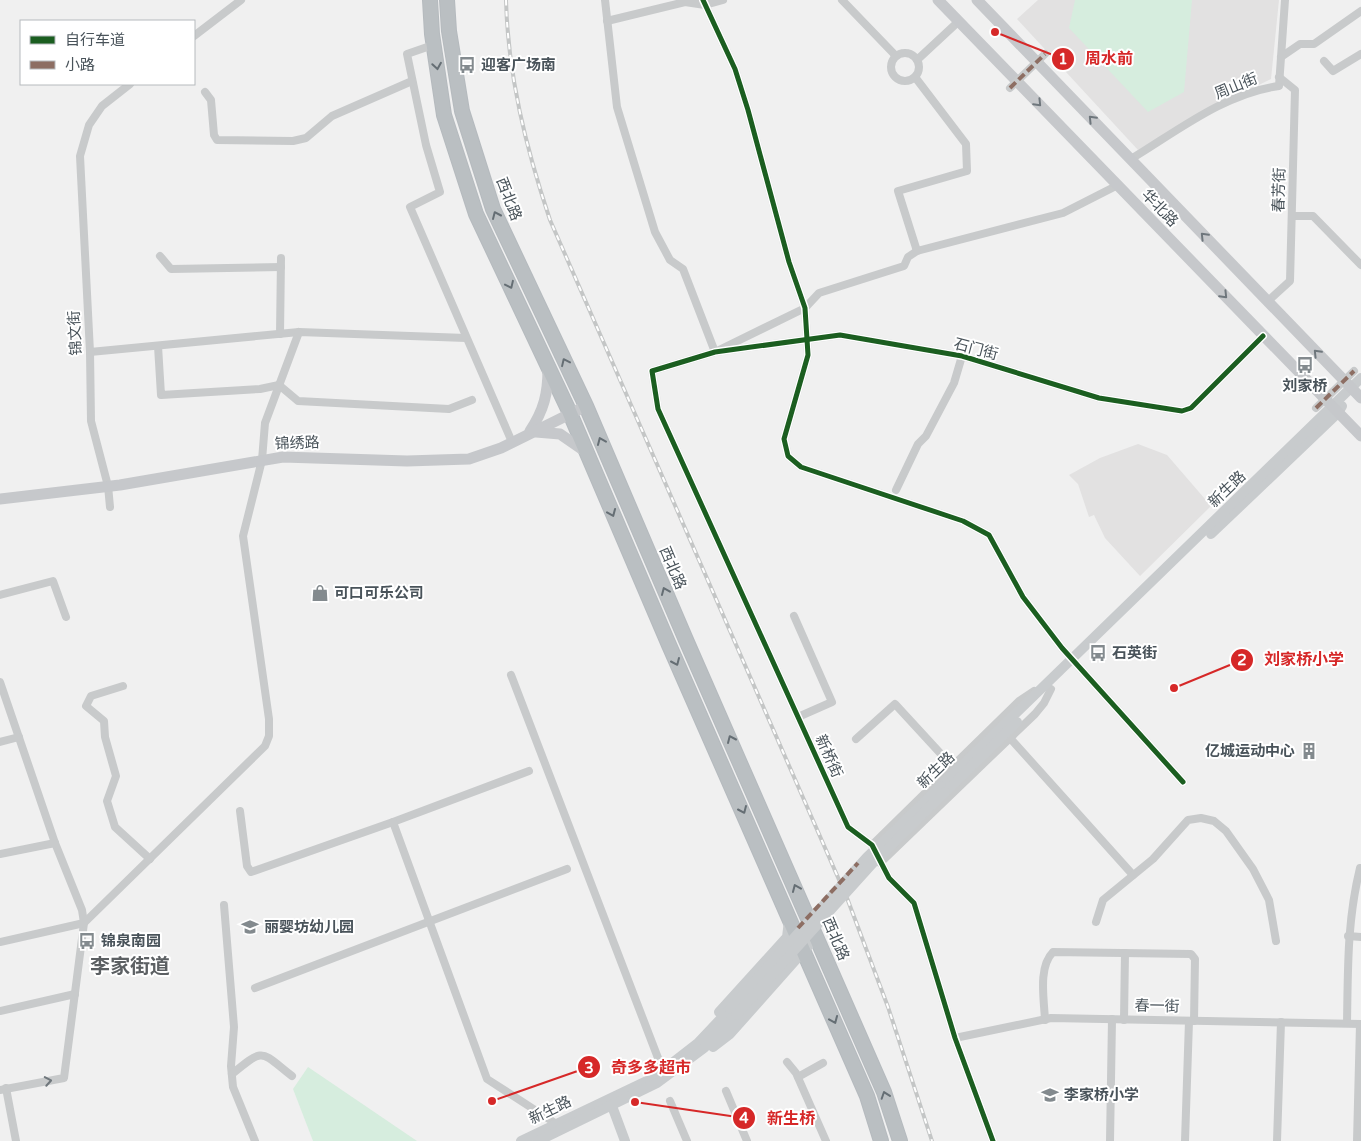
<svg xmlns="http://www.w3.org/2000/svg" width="1361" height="1141" font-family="'Varela Round','Noto Sans SC',sans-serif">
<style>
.education{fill:#e2e1e1}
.green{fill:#d6edde}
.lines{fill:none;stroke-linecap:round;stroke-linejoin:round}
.highway-casing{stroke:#b5babe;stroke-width:16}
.street{stroke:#c8cacb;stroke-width:8}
.secondary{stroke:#c8cbcd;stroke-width:10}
.primary{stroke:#c6c8cb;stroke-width:11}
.highway{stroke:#babfc2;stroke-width:14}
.rail-casing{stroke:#c4c6c6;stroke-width:4}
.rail{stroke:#fff;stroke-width:2;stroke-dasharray:5.5;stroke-linecap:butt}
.street-bridge{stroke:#c8cacb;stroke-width:8}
.secondary-bridge{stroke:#c8cbcd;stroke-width:10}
.quiet{stroke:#8d6e63;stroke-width:4;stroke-dasharray:8 4;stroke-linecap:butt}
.cycleway-casing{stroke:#fff;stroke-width:8}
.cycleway{stroke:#1b5e20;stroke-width:5}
.oneway{stroke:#656e74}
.oneway2{stroke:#6e767c}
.oneway3{stroke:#6f777c}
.labels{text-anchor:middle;stroke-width:4;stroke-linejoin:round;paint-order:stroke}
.poi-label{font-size:15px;font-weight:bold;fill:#49535a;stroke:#fff;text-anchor:start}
.street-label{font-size:15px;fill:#49535a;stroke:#fff}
.district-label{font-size:20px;font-weight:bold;fill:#5c6063;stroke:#fff}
.leader{fill:none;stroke:#d62828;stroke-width:2}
.callout-dot{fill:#d62828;stroke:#fff;stroke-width:2}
.mark-label{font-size:15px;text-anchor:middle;font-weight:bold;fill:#fff}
.callout-label{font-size:16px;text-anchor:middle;font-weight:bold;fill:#d62828;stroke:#fff;stroke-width:4;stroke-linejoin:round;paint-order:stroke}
</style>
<rect width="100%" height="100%" fill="#f0f0f0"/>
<!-- education -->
<g class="education">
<polygon points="1038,0 1279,0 1271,79 1224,102 1138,150 1017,19"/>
<polygon points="1138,444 1167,455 1211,506 1140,576 1105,538 1094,515 1089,517 1078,484 1069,475 1100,458"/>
</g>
<!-- green -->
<g class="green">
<polygon points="1075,0 1192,0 1184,92 1148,112 1069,28"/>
<polygon points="308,1067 417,1141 313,1141 293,1089"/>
</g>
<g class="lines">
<!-- highway casing -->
<g class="highway-casing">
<g id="highway">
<polyline points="430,0 432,34 444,115 476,214 569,411 669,645 867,1096 881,1141"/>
<polyline points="447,0 449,31 462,111 493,209 586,406 686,640 884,1092 900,1141"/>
</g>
</g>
<!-- street -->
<g class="street">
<polyline points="605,0 617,107 655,232 670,260 683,269 715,352 805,308 819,293 904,266 908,257 917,251 1063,213 1118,185"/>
<polyline points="703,0 735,69 748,110 789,262 805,308 808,355 784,439 788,456 801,467 963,521 989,535 1023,597 1062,648 1183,782"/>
<polyline points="842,0 896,56"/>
<polyline points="607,21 685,2 705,5 723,0"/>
<polyline points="194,36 241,0"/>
<polyline points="433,45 407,54 426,145 440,192 410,207 512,442"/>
<circle cx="905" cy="67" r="14"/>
<polyline points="1281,57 1300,44 1314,44 1361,11"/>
<polyline points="917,60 959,21"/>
<polyline points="1324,61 1333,71 1361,54"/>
<polyline points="915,77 966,144 967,171 898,191 917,251"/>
<polyline points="205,92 211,100 214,135 217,140 293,141 306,138 332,116 412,81"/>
<path d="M1131,159c45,-27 94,-66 148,-73l6,-86"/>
<polyline points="1292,216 1313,216 1361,265"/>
<polyline points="160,256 171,269 281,267"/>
<polyline points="1268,301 1290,281 1295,90 1279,77"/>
<polyline points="280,334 281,258"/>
<polyline points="158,346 161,395 260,389 279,385 298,401 449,409 472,400"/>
<polyline points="90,352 299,332 466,338"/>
<polyline points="896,490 918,444 926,436 954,383 962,356"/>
<polyline points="110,507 108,486 91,421 90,352 80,156 89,125 102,106 130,84"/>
<polyline points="0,595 53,581 66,617"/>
<polyline points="794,616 832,702 798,717"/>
<polyline points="511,675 663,1071"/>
<polyline points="0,682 55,843 82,910 84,923 64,1078 0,1090"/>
<polyline points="123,686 91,696 86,706 104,721 105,737 116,776 107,801 115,827 150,859"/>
<polyline points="1010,738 1133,875"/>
<polyline points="856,739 895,704 952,766"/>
<polyline points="0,742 19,737"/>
<polyline points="240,811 247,866 251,872 393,822 529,771"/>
<polyline points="393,822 487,1079 555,1123"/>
<polyline points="872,845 1019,701 1034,691"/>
<polyline points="0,854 55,843"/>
<polyline points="880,863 1035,714 1044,703 1051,689"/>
<polyline points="224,905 234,1027 231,1066 233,1087 255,1141"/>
<polyline points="1096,922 1103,900 1153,859 1188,820 1201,818 1214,821 1226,831 1253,869 1269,900 1276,941"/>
<polyline points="1348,936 1361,937"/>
<polyline points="0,942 84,923 265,746 269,736 269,719 243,536 262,460 265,423 299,332"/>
<polyline points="255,988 567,869"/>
<polyline points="0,1011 75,994"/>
<path d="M1045,1020c-1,-21 -7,-53 8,-68l138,2 4,5 -1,62"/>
<polyline points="1124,1020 1125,953"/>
<path d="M1347,1023c1,-54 0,-102 13,-155"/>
<polyline points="955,1038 1051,1018 1361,1024"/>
<polyline points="787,1062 796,1073 826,1141"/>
<path d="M232,1074c33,-27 28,-23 60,2"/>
<polyline points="798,1077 823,1063"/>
<polyline points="6,1088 16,1141"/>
<polyline points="726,1091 747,1141"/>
<polyline points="670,1101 687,1141"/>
<polyline points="993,1141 955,1038 914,903 889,878 872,845 848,827 658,409 652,371 715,352 840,335 962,356 1099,398 1182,411 1191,408 1263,336"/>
<polyline points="1110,1141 1112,1019"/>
<polyline points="1185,1141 1189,1021"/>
<polyline points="1277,1141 1281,1022"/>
<polyline points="1357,1141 1360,1024"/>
</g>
<!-- secondary -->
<g class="secondary">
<polyline points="1211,534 1338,413 1342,406"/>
<polyline points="941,786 1361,378"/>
<polyline points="945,792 1017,722"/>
<polyline points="719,1012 787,937 789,921"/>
<polyline points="713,1047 730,1034 817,936"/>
<polyline points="612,1106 625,1141"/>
<polyline points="521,1141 653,1078 698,1043 730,1009"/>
<polyline points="538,1141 657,1083 704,1048 736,1015"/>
</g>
<!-- primary -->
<g class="primary">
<polyline points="938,0 1361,436"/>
<polyline points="977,0 1361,398"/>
<path d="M530,431c14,-21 18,-38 18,-62"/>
<polyline points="536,432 560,434 586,452"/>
<polyline points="0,499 120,485 283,457 407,461 469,459 501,448 586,406"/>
</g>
<!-- highway -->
<use href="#highway" class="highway"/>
<!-- rail casing -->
<g class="rail-casing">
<path id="rail" d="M506,0c2,76 20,148 44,220l297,678 41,109 44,134"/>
</g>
<!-- rail -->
<use href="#rail" class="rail"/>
<!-- street-bridge -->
<g class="street-bridge">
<polyline points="1010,88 1045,54"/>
<polyline points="1316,408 1354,371"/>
</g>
<!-- secondary-bridge -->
<g class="secondary-bridge">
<polyline points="730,1009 867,857 941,786"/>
<polyline points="736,1015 873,863 945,792"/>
</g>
<!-- quiet -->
<g class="quiet">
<polyline points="1010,88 1045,54"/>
<polyline points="1316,408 1354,371"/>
<polyline points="798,928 858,863"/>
</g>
<!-- cycleway casing -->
<g class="cycleway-casing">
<g id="cycleway">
<polyline points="703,0 735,69 748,110 789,262 805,308 808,355 784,439 788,456 801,467 963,521 989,535 1023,597 1062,648 1183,782"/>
<polyline points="993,1141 955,1038 914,903 889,878 872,845 848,827 658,409 652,371 715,352 840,335 962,356 1099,398 1182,411 1191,408 1263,336"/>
</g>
</g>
<!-- cycleway -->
<use href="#cycleway" class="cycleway"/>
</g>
<!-- one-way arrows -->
<defs><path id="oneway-chevron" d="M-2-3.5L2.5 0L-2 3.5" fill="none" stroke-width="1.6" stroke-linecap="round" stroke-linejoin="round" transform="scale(1.25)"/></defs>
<g class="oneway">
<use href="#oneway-chevron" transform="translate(437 66) rotate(81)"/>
<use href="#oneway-chevron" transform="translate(496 215) rotate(-114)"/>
<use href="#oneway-chevron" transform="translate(510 285) rotate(65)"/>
<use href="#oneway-chevron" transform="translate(565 362) rotate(-115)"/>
<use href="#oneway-chevron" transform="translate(601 441) rotate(-113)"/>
<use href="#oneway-chevron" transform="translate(612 513) rotate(67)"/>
<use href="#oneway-chevron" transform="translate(665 591) rotate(-113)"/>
<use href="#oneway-chevron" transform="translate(676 662) rotate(66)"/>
<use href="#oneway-chevron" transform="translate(731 739) rotate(-114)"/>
<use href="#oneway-chevron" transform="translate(743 810) rotate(66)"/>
<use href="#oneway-chevron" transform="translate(796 888) rotate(-113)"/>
<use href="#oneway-chevron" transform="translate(834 1020) rotate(67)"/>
<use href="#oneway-chevron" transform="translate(885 1095) rotate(-109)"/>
</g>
<g class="oneway2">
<use href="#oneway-chevron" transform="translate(1038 103) rotate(46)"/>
<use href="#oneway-chevron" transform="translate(1092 119) rotate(-134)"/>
<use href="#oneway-chevron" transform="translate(1204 236) rotate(-134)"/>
<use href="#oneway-chevron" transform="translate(1224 295) rotate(46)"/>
<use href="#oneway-chevron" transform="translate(1317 353) rotate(-134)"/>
</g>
<use class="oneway3" href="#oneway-chevron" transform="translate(48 1081) rotate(-10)"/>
<!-- icons -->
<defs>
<g id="bus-bare" transform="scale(1.35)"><path d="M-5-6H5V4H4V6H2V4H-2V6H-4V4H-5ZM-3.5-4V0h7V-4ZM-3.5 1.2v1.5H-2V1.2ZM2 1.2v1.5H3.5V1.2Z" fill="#838a8e" stroke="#fff" stroke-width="2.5" paint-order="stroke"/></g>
<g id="shop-bare" transform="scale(1.35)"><path d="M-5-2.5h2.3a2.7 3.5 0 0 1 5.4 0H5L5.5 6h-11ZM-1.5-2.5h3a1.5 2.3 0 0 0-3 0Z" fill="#838a8e" stroke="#fff" stroke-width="2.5" paint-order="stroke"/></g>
<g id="building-bare" transform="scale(1.35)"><path d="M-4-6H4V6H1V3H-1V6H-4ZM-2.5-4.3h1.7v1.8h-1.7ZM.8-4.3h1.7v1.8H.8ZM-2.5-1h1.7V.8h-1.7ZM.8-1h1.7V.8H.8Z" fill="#838a8e" stroke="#fff" stroke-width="2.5" paint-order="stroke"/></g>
<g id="school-bare" transform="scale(1.35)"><path d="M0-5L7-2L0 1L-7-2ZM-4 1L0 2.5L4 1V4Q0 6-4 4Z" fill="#838a8e" stroke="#fff" stroke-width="2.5" paint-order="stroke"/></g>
</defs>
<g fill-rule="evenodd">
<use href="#bus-bare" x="467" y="65"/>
<use href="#bus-bare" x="1305" y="365"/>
<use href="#shop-bare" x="320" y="593"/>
<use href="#bus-bare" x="1098" y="653"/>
<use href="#building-bare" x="1309" y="751"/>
<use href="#school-bare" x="250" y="927"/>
<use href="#bus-bare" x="87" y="941"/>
<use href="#school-bare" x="1050" y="1095"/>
</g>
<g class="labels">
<!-- poi labels -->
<g class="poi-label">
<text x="481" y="70">迎客广场南</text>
<text x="1305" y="391" text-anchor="middle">刘家桥</text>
<text x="334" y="598">可口可乐公司</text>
<text x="1112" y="658">石英街</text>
<text x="1295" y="756" text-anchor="end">亿城运动中心</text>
<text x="264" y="932">丽婴坊幼儿园</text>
<text x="101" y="946">锦泉南园</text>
<text x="1064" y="1100">李家桥小学</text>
</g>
<!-- street labels -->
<g class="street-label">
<text transform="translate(1236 86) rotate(-22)" y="5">周山街</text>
<text transform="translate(1279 190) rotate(-89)" y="5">春芳街</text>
<text transform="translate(509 199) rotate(69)" y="5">西北路</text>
<text transform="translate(1160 208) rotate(46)" y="5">华北路</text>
<text transform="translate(75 333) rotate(-93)" y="5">锦文街</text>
<text transform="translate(976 349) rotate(15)" y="5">石门街</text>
<text transform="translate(297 443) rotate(-2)" y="5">锦绣路</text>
<text transform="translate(1227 489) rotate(-44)" y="5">新生路</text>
<text transform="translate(673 568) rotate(67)" y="5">西北路</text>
<text transform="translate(829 756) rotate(66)" y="5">新桥街</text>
<text transform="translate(936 770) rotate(-44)" y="5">新生路</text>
<text transform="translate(836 939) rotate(67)" y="5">西北路</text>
<text transform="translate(1157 1006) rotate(1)" y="5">春一街</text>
<text transform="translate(550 1110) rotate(-26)" y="5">新生路</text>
</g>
<!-- district labels -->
<g class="district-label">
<text x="130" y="973">李家街道</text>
</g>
</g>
<!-- callouts -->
<path class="leader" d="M995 32L1063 59M1174 688L1242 660M492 1101L589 1067M635 1102L744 1118"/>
<g class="callout-dot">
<circle cx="995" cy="32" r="5"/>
<circle cx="1174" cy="688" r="5"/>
<circle cx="492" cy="1101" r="5"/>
<circle cx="635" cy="1102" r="5"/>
<circle cx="1063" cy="59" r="12"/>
<circle cx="1242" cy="660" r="12"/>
<circle cx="589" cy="1067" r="12"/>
<circle cx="744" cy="1118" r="12"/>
</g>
<g class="mark-label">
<text x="1063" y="64">1</text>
<text x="1242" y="665">2</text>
<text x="589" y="1073">3</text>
<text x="744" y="1123">4</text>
</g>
<g class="callout-label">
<text x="1109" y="64">周水前</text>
<text x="1304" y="665">刘家桥小学</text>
<text x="651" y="1073">奇多多超市</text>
<text x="791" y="1124">新生桥</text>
</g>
<!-- legend -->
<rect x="20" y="20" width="175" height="65" fill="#ffffff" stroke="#b6babd"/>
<rect x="30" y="36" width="25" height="8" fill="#1b5e20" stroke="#b6babd"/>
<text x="65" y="45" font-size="15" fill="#49535a">自行车道</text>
<rect x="30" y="61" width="25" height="8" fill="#8d6e63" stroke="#b6babd"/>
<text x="65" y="70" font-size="15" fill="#49535a">小路</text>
</svg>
